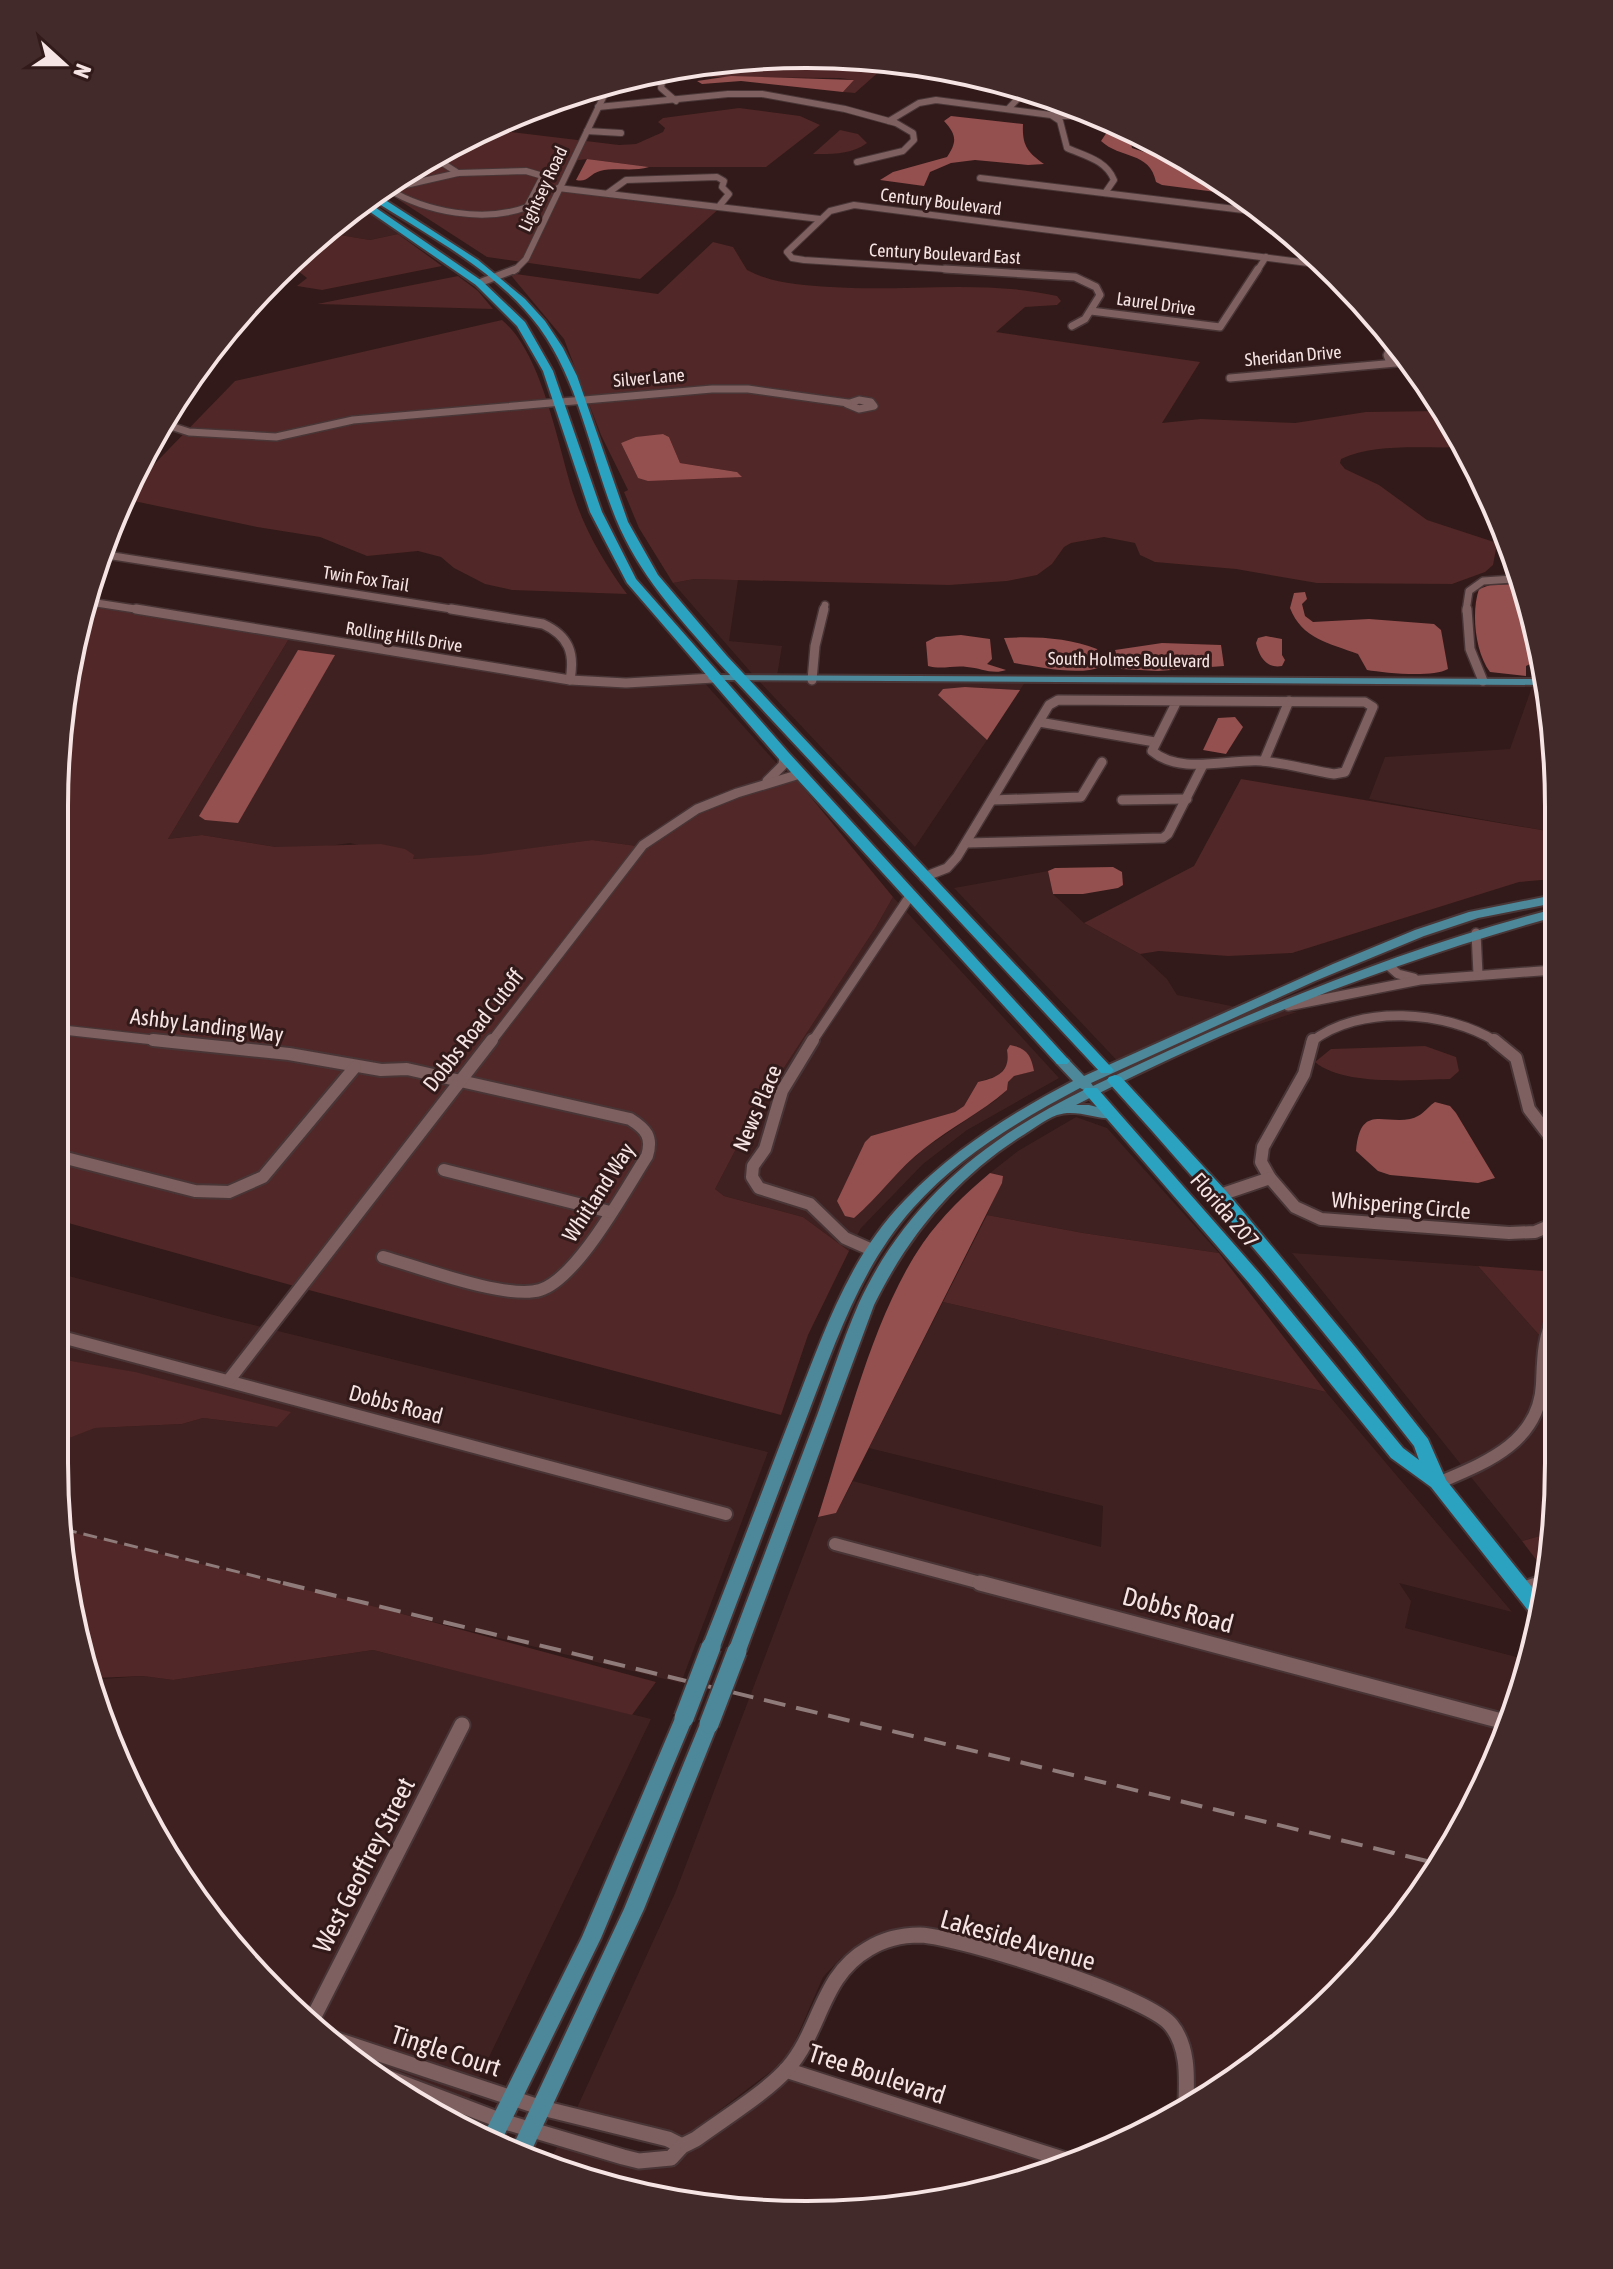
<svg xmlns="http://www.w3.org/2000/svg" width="1613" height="2269" font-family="'Asap Condensed',sans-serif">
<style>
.built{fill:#3f2121;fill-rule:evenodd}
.green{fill:#512727;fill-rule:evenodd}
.water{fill:#944f4f}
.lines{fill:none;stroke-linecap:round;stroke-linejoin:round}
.minor-far4-casing{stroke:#493536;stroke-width:8}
.minor-far3-casing{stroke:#493536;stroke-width:10}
.minor-far2-casing{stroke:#493536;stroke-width:12}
.minor-far1-casing{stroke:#493536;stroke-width:16}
.minor-casing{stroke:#493536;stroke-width:19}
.major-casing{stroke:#493536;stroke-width:4}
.highway-casing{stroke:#493536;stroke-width:4}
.minor-far4{stroke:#7d605f;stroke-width:6}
.minor-far3{stroke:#7d605f;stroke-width:7}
.minor-far2{stroke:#7d605f;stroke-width:9}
.minor-far1{stroke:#7d605f;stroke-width:12}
.minor{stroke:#7d605f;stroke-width:15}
.major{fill:#4c8899;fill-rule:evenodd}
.highway{fill:#2ba2c0;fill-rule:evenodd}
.rail-far1{stroke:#8f7b7a;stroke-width:3;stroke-dasharray:14 7;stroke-linecap:butt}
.rail{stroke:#8f7b7a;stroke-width:4;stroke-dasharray:22 11;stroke-linecap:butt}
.major-bridge-casing{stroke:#493536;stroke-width:23;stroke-linecap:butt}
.major-bridge{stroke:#4c8899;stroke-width:19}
.labels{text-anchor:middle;stroke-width:6;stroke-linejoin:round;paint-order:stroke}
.far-street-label{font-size:18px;fill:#f5e4e3;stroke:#311a19}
.street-label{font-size:22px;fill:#f5e4e3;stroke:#311a19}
.near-street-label{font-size:26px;fill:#f5e4e3;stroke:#311a19}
.rim{fill:none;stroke:#f5e4e3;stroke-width:4}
</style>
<rect width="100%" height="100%" fill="#311a19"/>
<!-- built -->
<g class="built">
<polygon points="358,206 390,228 398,234 370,240 322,232"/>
<polygon points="694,579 738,580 729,641 782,646 777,676 755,677 673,583"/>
<polygon points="290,637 547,679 702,680 778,765 759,782 719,796 683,813 652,832 637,846 592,840 480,856 412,859 350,843 315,848 276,847 202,835 168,839"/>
<polygon points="1027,679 1020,690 965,687 938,695 987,740 915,847 759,681"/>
<polygon points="1533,684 1545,684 1552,708 1553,832 1369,799 1385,757 1510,749"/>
<polygon points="1048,871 1053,894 1084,923 1140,954 1167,979 1177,995 1241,1008 1297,1012 1124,1068 954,888"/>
<path d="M893,897l166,181 -92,52 -44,34 -62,64 -12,23 -46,-34 -79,-21 -9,-7 42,-80 119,-182zM1009,1061l24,10 -19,5 -6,6 -1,8 -11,10 -71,48 -36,32 -24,28v-66l6,-6 84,-24 9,-6 14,-24 22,-7z"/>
<polygon points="1076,1117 1107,1128 1219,1253 1083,1233 987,1215 1003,1176 990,1173 1018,1151"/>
<polygon points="1292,1253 1478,1266 1556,1354 1557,1511 1554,1532 1522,1541"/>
<polygon points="54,1272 225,1318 262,1327 226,1375 54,1331"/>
<polygon points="943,1302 1326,1392 1512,1612 1399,1583 1411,1601 1405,1628 1532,1661 1510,1718 831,1538 827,1547 1507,1727 1482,1795 1403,1921 1302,2029 1195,2095 1195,2076 1187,2038 1180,2025 1162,2007 1077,1973 952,1935 866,1942 842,1957 823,1977 789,2055 778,2066 683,2138 576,2110 676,1891 818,1517 836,1513 853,1481 1101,1547 1103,1506 869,1448"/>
<polygon points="274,1330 768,1452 681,1683 63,1530 54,1444 94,1428 182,1424 203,1418 277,1427 135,1373 54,1358 54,1340 730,1520 734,1512 238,1378"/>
<polygon points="373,1650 651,1719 456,2126 311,2029 181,1880 90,1680 143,1676 173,1680"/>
<polygon points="789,2078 878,2107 1063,2166 904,2209 660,2201 549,2163 558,2145 637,2168 673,2165"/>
</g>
<!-- green -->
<g class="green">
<polygon points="856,56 891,61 855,93 843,92 854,80 840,78 710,77 714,72 741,70 759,59"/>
<polygon points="739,108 800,116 820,125 766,167 649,167 587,159 571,161 559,186 722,206 640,279 487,257 382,189 431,155 519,115 519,121 511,132 619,145 636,144 663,132 665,128 658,122 663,118"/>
<path d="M840,130l18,4 9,9c-16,12 -36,11 -54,11z"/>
<polygon points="322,232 370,240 398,234 442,266 322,290 297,286 307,278 298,271 286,270 311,240"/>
<path d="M713,242l20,5 14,23c27,14 54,15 84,17 74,5 152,-8 226,9l4,5 -4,4 -32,2 -29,25 204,30 -38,61 39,-4 94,4 71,-11 73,-1 24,36c-38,2 -86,-5 -122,12l-1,4 5,6 34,16 48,35 67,22 2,7 -3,16 -8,7 -33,12 -135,-1 -81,-14 -81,-7 -15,-7 -5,-12 -31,-6 -33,6 -7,4 -12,17 -15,11 -30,6 -58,4 -255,-6 -21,4 -34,-55 -15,-36 4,-2 -27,-55 -37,-96 -55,-66 149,21zM663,434l6,3 11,26 57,9 -99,6 -17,-35z"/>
<polygon points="458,276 478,291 493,309 317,304"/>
<path d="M502,320c41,34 56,127 72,176 11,35 32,70 53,98l-115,-4 -27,-6 -31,-16 -13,-11 -23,-6 -51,5 -47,-19 -63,-10 -128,-27 6,-16 100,-103z"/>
<polygon points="89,604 290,637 168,839 202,835 276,847 381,844 405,849 414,855 413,859 480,855 592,840 637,846 294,1286 54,1219 54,806 69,659"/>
<path d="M795,778l98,119 -17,30 -119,182 -42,80 9,7 79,21 46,34 -41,84 -27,80 -476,-126 343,-442c50,-38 88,-51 147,-69z"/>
<polygon points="1241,779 1553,832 1554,879 1519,882 1292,953 1228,956 1159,951 1140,954 1084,923 1194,866"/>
<path d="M1425,1046l31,11 3,14 -9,8c-37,1 -107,7 -135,-17l16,-13z"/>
<polygon points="987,1215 1083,1233 1219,1253 1326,1392 943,1302"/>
<polygon points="1478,1266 1556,1272 1556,1354"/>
<polygon points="54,1358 135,1372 291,1412 277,1427 203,1418 182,1424 95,1428 54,1444"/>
<polygon points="63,1530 380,1608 656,1682 632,1715 373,1650 173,1680 143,1676 95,1678 88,1676 80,1658"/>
<polygon points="1554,1532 1547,1574 1522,1541"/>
</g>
<!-- water -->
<g class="water">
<polygon points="731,76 854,80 843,92 741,81 702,84 697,81"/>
<path d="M951,116l72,8c-1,21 4,28 21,40l-16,1 -53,-5 -24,3 -21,9 -6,14 -44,-6 13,-8 54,-15c10,-15 10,-22 -3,-36z"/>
<path d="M1135,130l15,8 -19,6 1,4 33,11 18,-1 47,30 -14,4 -54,-7 -6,-3c-6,-31 -36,-23 -55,-41l6,-9z"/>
<path d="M587,159l62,8c-16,5 -34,0 -49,4 -11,3 -12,12 -24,9z"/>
<polygon points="663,434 669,437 680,463 737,472 742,477 648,481 638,478 621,443 636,437"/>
<path d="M1515,584l23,76 -12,6v10l-36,-4c-15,-20 -19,-60 -11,-83l11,-4z"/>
<path d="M1305,592l2,7 -5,5 3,12 8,6 56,-3 65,5 7,6 7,39c-16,9 -63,4 -81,1l-9,-16c-29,-11 -56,-15 -68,-46l4,-15z"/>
<path d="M961,635l29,4 2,20 -5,5 19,6c-13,5 -25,-2 -39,-3 -14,-2 -25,3 -39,-1l-2,-24 10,-5z"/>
<path d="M1266,636l16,3v16l3,5 -3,6c-16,3 -23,-10 -26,-23l2,-5z"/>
<path d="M1004,638c30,-2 65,0 93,11l5,12 -1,6c-22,9 -63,0 -87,-4z"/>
<polygon points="1162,643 1221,645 1224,666 1158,671 1121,669 1115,650"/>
<polygon points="298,650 335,655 238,823 205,820 199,816"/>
<polygon points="965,687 1020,690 987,740 938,695 943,689"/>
<polygon points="1235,717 1243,727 1226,754 1203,750 1218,718"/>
<polygon points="1113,867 1122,872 1123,885 1118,888 1083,894 1053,894 1048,871 1055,868"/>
<path d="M1010,1045c17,3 21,10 24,26l-20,5 -6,6 -1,8c-25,22 -56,37 -82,58 -27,20 -46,49 -71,70l-9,-2 -8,-15 28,-59 6,-6 84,-24 9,-6 14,-24c19,-4 33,-10 29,-32z"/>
<path d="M1435,1102l15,4 6,7 39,65 -17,5 -88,-8 -12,-4 -22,-20c4,-47 26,-27 54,-32 13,-3 15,-10 25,-17z"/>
<path d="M990,1173l13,3 -1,7 -166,330 -18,4c28,-86 54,-200 105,-274 19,-27 42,-49 67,-70z"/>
</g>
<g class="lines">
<!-- minor-far4 casing -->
<g class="minor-far4-casing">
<g id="minor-far4">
<polyline points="664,71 661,88 676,101"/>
<polyline points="598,107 728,94 762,94 845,109 896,123 913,133 914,140 903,151 857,162"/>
<polyline points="1009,108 1025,91"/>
<polyline points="1055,116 1097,116"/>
<path d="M889,121l30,-18 17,-3 115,15 9,6 7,27c18,8 39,12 47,32l-9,13"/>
<polyline points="587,131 621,133"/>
<polyline points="430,155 458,173"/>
<path d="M526,171l17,5 -16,31c-43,16 -101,5 -139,-18l70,-16z"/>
<polyline points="980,178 1268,213"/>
<polyline points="558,188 820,219"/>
<polyline points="608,193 626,180 717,177 724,181 722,187 729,194 720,205"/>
<polyline points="514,271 526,259 610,83"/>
<polyline points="976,271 804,260 792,258 787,252 830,211 854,205 1324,265"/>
<polyline points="1257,271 1266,257"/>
</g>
</g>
<!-- minor-far3 casing -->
<g class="minor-far3-casing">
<g id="minor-far3">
<polyline points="945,269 1075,277 1096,287 1100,295 1085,319 1072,326"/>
<polyline points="479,283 516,269"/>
<polyline points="1091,311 1220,327 1258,269"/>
<polyline points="1390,363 1387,355 1394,342"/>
<polyline points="1230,378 1407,362"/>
<polygon points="859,400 871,402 874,406 859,409 847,404"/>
<polyline points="161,423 189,432 276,437 353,420 712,389 748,389 848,403"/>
<polyline points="113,556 464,611"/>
<polyline points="90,602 148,611"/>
<polyline points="823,611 825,605"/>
<polyline points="1466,611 1469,591 1483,581 1513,579"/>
</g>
</g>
<!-- minor-far2 casing -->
<g class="minor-far2-casing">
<g id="minor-far2">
<polyline points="136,609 570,680 626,683 714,678"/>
<path d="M451,609l92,15c26,12 32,29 27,56"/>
<polyline points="1467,609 1470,649 1483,681"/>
<polyline points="812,680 815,646 824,609"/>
<polyline points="1039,722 1155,742"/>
<polyline points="1264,761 1289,701"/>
<polyline points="767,781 783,765 784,756"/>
<polyline points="992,800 1081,797 1102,762"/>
<polyline points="1122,800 1187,799"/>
<polyline points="966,843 1163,838 1168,834 1203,765"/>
<path d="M924,877l23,-9 10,-11 92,-152 9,-5 307,2 8,5 -28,65 -11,2c-24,-4 -49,-11 -73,-13 -34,-2 -81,14 -109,-10l25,-50"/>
<polyline points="1476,933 1478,974"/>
<polyline points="1389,966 1398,974 1414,978"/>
<polyline points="1288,1006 1420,980 1554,970"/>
<polyline points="54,1029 172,1042"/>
<polyline points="491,1042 643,845 697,809 737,793 800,774"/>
<polyline points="812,1042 910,896"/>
<path d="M1311,1042c48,-38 135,-32 186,0"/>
</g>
</g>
<!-- minor-far1 casing -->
<g class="minor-far1-casing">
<g id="minor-far1">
<path d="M153,1040l136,14 92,16 26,-1 223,50c16,10 23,18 17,37 -22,34 -70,123 -107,134 -34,10 -121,-23 -157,-33"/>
<polyline points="813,1040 782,1091 765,1149 753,1166 752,1177 759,1188 810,1204 845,1238 872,1250"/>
<polyline points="1313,1040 1304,1074 1263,1147 1261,1162 1270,1178 1295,1207 1321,1219 1509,1233 1535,1232 1556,1223"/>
<polyline points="1494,1040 1516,1058 1529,1109 1555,1143"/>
<polyline points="54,1155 195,1191 229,1192 263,1177 355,1067"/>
<polyline points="444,1170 610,1212"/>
<polyline points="1220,1195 1270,1178"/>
<polyline points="54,1335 726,1514"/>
<polyline points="229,1380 492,1040"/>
<path d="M1438,1483c47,-20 101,-40 104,-99 1,-26 1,-48 14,-71"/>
<polyline points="835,1544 988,1585"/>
<polyline points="1537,1585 1546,1581"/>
</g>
</g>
<!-- minor casing -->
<g class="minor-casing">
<g id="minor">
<polyline points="980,1583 1509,1723"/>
<polyline points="1522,1590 1542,1583"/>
<polyline points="309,2026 462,1725"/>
<polyline points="319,2034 542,2108 668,2139 682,2146"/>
<polyline points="786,2070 1075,2163"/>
<path d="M381,2075l121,46 121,36 16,4 32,-3 11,-12 14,-7c27,-20 71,-47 92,-71 33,-38 33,-92 80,-119 16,-10 34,-14 52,-14 41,2 228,61 251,90 17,21 16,50 15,76"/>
</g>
</g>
<!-- major casing -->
<g class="major-casing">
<g id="major">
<polygon points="714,675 1544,679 1546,685 710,680 708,678"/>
<path d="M1554,895v8l-76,15 -54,18 -109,45 -224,102 2,3c148,-71 302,-136 461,-177v8c-164,46 -326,109 -478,188h13l28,7 2,3 -2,3c-18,3 -40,-10 -60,-3 -13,5 -25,15 -37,22 -65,42 -112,99 -146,168l-128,346 -3,5 -6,2 -6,-2 -3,-5c28,-74 56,-148 84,-222 16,-42 29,-85 47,-126 47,-101 127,-165 225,-213l-4,-2c-60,32 -121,68 -167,120 -54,61 -78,136 -107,211 -29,76 -57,152 -86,228l-3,5 -6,2 -6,-2 -3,-5c31,-78 60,-156 90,-233 30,-76 55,-155 113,-214 49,-51 107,-87 168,-119l-16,-17 -2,-3 2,-3h10l17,18 249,-112 82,-34 54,-18z"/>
<polygon points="684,1711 690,1713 693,1718 601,1938 499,2146 481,2140 582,1937 675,1718 678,1713"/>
<polygon points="709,1717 715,1719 718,1724 644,1909 529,2156 511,2150 624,1909 700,1724 703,1719"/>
</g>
</g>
<!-- highway casing -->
<g class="highway-casing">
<g id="highway">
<path d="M376,194l102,66 47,39 20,22 18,27 14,28 51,146 30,53 69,81 384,411 3,3 -3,3h-10l-383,-411c-39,-44 -80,-89 -102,-143 -26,-64 -36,-136 -77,-192 -42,-57 -111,-91 -169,-129z"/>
<polygon points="366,201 482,281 525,322 553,371 602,512 636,579 789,753 1067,1058 1070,1061 1067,1064 1057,1064 779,759 627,583 590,512 543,371 517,326 476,285 360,205"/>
<path d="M1115,1075l6,2 105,114 131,158 71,90 18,41 97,121 -3,19 -6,-2 -103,-131 -40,-29 -142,-175 -166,-192 2,-3h12l164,187 142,173 16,12 -5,-14c-97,-125 -198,-245 -305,-363l-2,-3 2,-3z"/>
</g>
</g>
<!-- minor-far4 -->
<use href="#minor-far4" class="minor-far4"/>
<!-- minor-far3 -->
<use href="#minor-far3" class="minor-far3"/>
<!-- minor-far2 -->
<use href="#minor-far2" class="minor-far2"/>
<!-- minor-far1 -->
<use href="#minor-far1" class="minor-far1"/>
<!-- minor -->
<use href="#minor" class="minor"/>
<!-- major -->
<use href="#major" class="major"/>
<!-- highway -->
<use href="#highway" class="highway"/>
<!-- rail-far1 -->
<polyline class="rail-far1" points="63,1529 291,1585"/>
<!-- rail -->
<polyline class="rail" points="283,1583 1439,1864"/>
<!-- major-bridge casing -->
<g class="major-bridge-casing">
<g id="major-bridge">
<polyline points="684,1718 711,1647"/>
<polyline points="709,1724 737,1651"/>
</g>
</g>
<!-- major-bridge -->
<use href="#major-bridge" class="major-bridge"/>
</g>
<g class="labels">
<!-- far-street labels -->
<g class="far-street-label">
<text transform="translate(543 189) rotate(-65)" y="6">Lightsey Road</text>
<text transform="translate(941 202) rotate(7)" y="6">Century Boulevard</text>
<text transform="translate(945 254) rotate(3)" y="6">Century Boulevard East</text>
<text transform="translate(1156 304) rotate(8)" y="6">Laurel Drive</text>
<text transform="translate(1293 356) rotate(-5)" y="6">Sheridan Drive</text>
<text transform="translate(649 378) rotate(-5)" y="6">Silver Lane</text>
<text transform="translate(366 579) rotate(9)" y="6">Twin Fox Trail</text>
<text transform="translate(404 637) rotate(9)" y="6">Rolling Hills Drive</text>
<text transform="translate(1129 660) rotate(1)" y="6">South Holmes Boulevard</text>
</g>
<!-- street labels -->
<g class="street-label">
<text transform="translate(207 1025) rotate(7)" y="8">Ashby Landing Way</text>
<text transform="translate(473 1030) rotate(-52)" y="8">Dobbs Road Cutoff</text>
<text transform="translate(757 1108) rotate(-67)" y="8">News Place</text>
<text transform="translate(598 1192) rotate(-57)" y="8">Whitland Way</text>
<text transform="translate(1401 1205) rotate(5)" y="8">Whispering Circle</text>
<text transform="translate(1225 1210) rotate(49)" y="8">Florida 207</text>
<text transform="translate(396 1404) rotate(15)" y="8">Dobbs Road</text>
</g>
<!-- near-street labels -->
<g class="near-street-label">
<text transform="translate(1178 1610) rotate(15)" y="9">Dobbs Road</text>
<text transform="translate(364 1865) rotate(-63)" y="9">West Geoffrey Street</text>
<text transform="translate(1018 1940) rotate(16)" y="9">Lakeside Avenue</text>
<text transform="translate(446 2051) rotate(18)" y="9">Tingle Court</text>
<text transform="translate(877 2074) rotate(18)" y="9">Tree Boulevard</text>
</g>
</g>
<!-- crop -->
<path d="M0 0H1613V2269H0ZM806 68H807A738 738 0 0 1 1545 806V1463A738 738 0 0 1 807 2201H806A738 738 0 0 1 68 1463V806A738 738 0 0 1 806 68Z" fill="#412a29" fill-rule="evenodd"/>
<path class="rim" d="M806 68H807A738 738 0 0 1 1545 806V1463A738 738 0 0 1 807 2201H806A738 738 0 0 1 68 1463V806A738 738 0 0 1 806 68Z"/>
<!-- north arrow -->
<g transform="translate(64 64) rotate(111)" stroke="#311a19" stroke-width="6" paint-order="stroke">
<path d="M0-6L14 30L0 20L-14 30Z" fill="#f5e4e3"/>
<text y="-12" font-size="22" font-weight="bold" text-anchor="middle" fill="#f5e4e3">N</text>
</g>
</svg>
